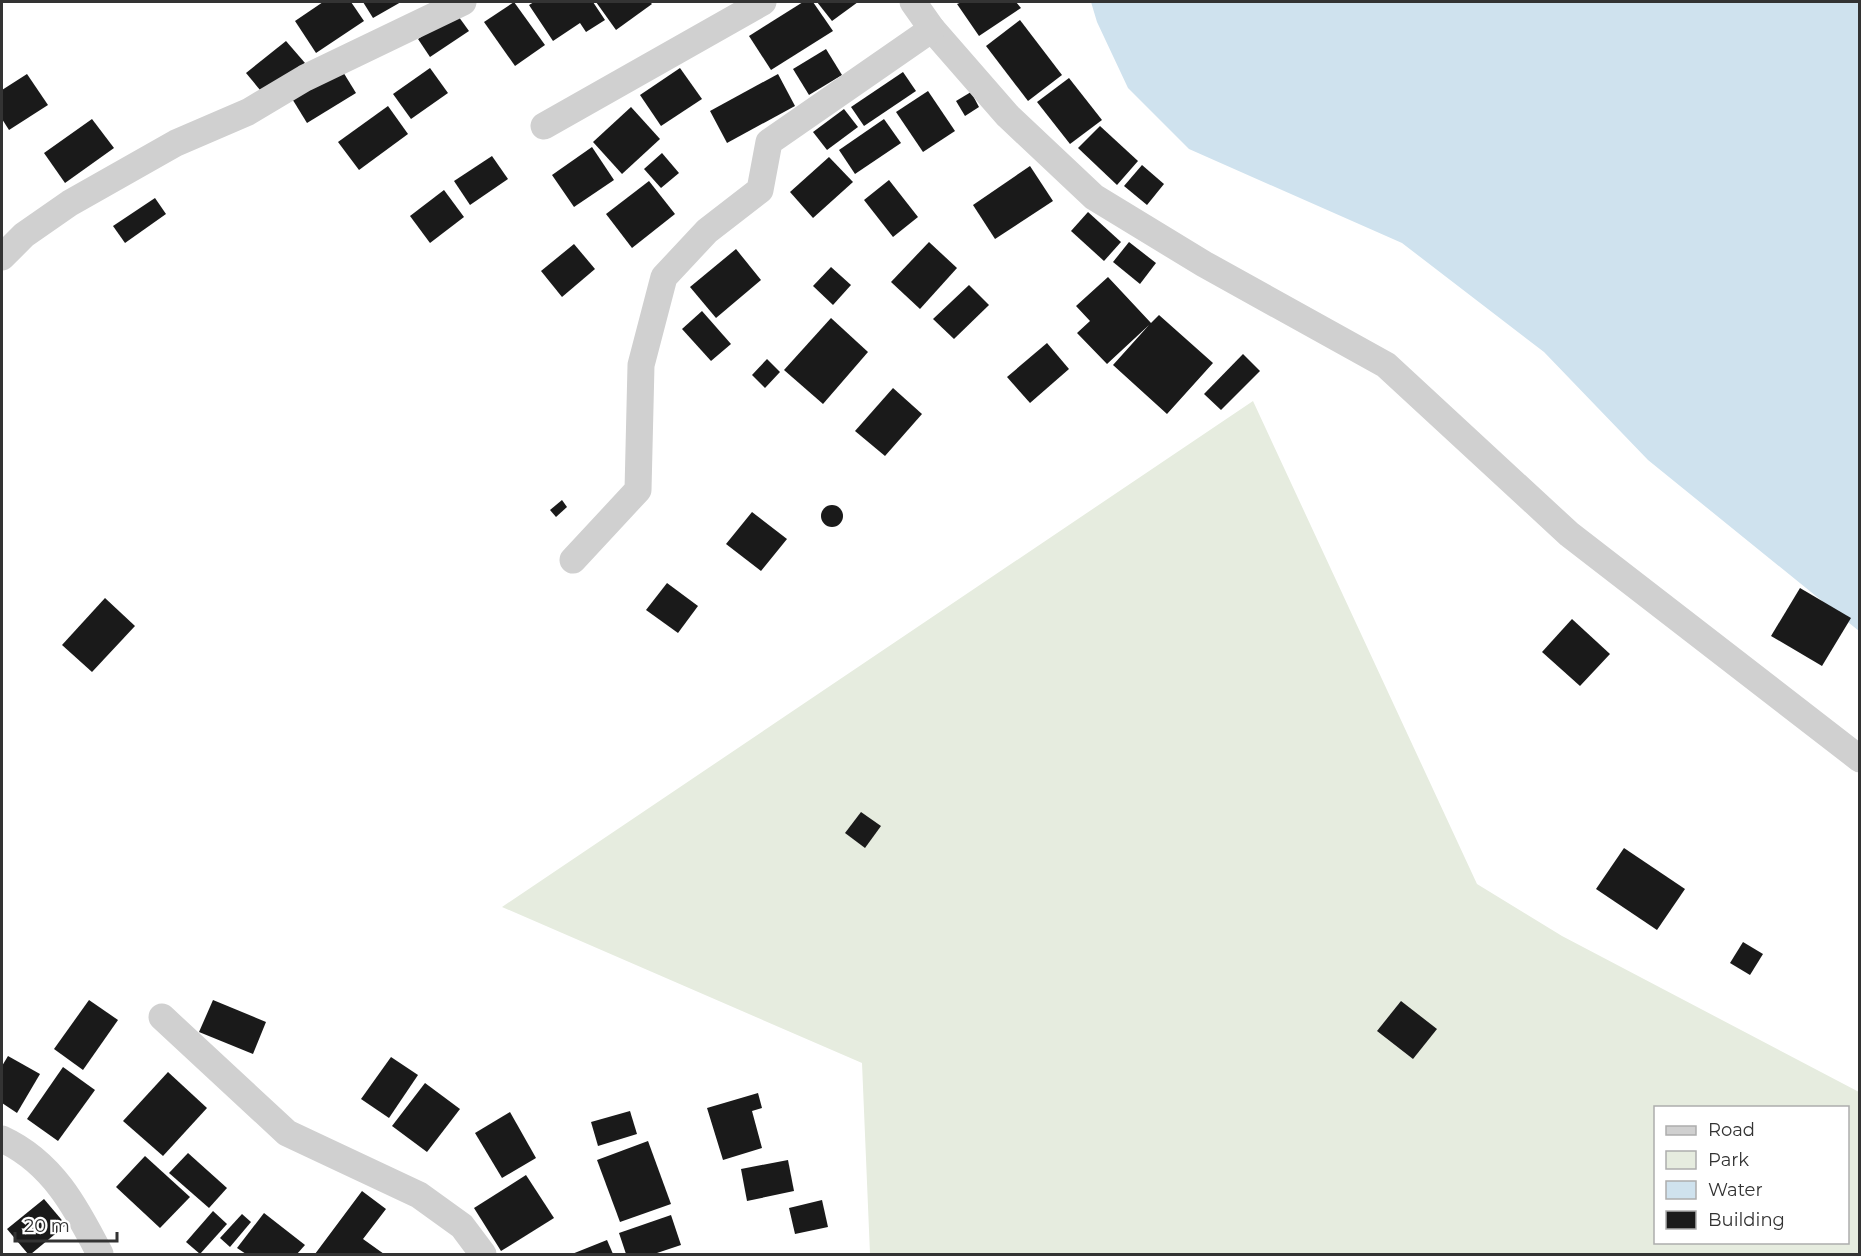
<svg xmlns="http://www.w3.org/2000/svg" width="1861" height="1256" font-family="Montserrat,sans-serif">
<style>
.green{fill:#e6ecdf;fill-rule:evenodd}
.water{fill:#cfe2ee}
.building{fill:#1a1a1a}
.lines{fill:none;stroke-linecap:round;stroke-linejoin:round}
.minor{stroke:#d0d0d0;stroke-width:27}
</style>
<rect width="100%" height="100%" fill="#fff"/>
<!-- green -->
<path class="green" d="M1253,401l224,483 85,52 297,156v162h-989l-8,-191 -360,-156zM1656,1108h192v134h-192z"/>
<!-- water -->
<polygon class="water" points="1091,2 1859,2 1859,631 1648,460 1544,352 1402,243 1189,149 1128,88 1097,22"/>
<!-- building -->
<g class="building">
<polygon points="323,2 351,2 364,21 316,53 295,21"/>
<polygon points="363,2 401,2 373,18"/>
<polygon points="514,2 545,45 515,66 484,22"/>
<polygon points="534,2 593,2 605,20 586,32 580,23 553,41 529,5"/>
<polygon points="596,2 650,2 652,4 616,30"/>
<polygon points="803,2 813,2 833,31 771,70 749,36"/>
<polygon points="817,2 858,2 832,21"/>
<polygon points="962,2 1016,2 1021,8 979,36 957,4"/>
<polygon points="456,13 469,31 430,57 418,39"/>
<polygon points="1020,20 1062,75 1028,101 986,46"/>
<polygon points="286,41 305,63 265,96 246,73"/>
<polygon points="826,49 842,75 809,95 793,69"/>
<polygon points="340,67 356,93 307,123 291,97"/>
<polygon points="430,68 448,93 411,119 393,94"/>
<polygon points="680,68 702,99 661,126 640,95"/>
<polygon points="903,72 916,91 864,126 851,107"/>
<polygon points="27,74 48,105 9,130 2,119 2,90"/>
<polygon points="778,74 795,106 727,143 710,111"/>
<polygon points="1069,78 1102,120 1070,144 1037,102"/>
<polygon points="928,91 955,131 923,152 896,112"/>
<polygon points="971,92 979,107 965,116 956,101"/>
<polygon points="388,106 408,134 359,170 338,142"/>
<polygon points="631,107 660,139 622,174 593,142"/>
<polygon points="844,109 858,127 827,150 813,132"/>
<polygon points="92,119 114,148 65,183 44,153"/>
<polygon points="884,119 901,143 855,174 839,150"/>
<polygon points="1100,126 1138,161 1117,185 1078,148"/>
<polygon points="592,147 614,180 574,207 552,175"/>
<polygon points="662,153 679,173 661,188 644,169"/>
<polygon points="492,156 508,179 470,205 454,181"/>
<polygon points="829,157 853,182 813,218 790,192"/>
<polygon points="1142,165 1164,184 1147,205 1124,186"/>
<polygon points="1030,166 1053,201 995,239 973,205"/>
<polygon points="889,180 918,217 893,237 864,200"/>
<polygon points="649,181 675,214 632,248 606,214"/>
<polygon points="444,190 464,217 430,243 410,216"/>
<polygon points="155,198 166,214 125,243 113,226"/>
<polygon points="1088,212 1121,242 1104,261 1071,231"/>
<polygon points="929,242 957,268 920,309 891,282"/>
<polygon points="1129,242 1156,263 1140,284 1113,262"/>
<polygon points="574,244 595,269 562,297 541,271"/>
<polygon points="736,249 761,280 716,318 690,287"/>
<polygon points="831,267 851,285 833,305 813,286"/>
<polygon points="1108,277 1151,323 1159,315 1213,363 1167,414 1113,365 1149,325 1107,364 1077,333 1090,321 1076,306"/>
<polygon points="969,285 989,305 954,339 933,319"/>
<polygon points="702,311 731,344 711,361 682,329"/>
<polygon points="831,318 868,352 823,404 784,370"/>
<polygon points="1047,343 1069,369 1030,403 1007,377"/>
<polygon points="1243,354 1260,371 1221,410 1204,394"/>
<polygon points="767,359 780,372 765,388 752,375"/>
<polygon points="893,388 922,414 885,456 855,431"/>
<polygon points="562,500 567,507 556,517 550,510"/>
<circle cx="832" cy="516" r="11"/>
<polygon points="752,512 787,539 761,571 726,544"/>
<polygon points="667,583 698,606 678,633 646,610"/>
<polygon points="1800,588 1851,618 1822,666 1771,636"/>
<polygon points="105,598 135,626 92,672 62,645"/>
<polygon points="1572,619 1610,654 1580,686 1542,652"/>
<polygon points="861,812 881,826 865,848 845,833"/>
<polygon points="1624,848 1685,889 1657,930 1596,889"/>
<polygon points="1743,942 1763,954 1750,975 1730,963"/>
<polygon points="89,1000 118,1020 83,1070 54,1049"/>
<polygon points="213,1000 266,1022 253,1054 199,1032"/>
<polygon points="1401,1001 1437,1029 1413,1059 1377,1031"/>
<polygon points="8,1056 40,1074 17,1113 2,1103 2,1066"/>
<polygon points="391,1057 418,1075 389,1118 361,1099"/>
<polygon points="63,1067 95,1090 58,1141 27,1119"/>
<polygon points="168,1072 207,1108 163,1156 123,1121"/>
<polygon points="425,1083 460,1109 427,1152 392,1126"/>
<polygon points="758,1093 762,1108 752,1111 762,1148 723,1160 707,1108"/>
<polygon points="630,1111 637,1134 598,1146 591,1122"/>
<polygon points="510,1112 536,1158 502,1178 475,1133"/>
<polygon points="648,1141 671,1204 620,1222 597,1160"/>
<polygon points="188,1153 227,1188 209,1208 169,1173"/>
<polygon points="145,1156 190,1197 160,1228 116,1187"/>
<polygon points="788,1160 794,1191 747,1201 741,1169"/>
<polygon points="526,1175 554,1218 501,1251 474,1208"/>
<polygon points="362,1191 386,1209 363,1239 384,1254 315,1254"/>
<polygon points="44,1199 66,1225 31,1254 28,1254 7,1229"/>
<polygon points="822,1200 828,1227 795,1234 789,1208"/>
<polygon points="213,1211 227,1224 200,1254 186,1242"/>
<polygon points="264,1213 305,1245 297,1254 246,1254 237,1248"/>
<polygon points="242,1214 251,1222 230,1247 220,1238"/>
<polygon points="671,1215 681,1245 654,1254 626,1254 619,1233"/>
<polygon points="607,1240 613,1254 572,1254"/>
</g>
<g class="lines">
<!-- minor -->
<g class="minor">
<polyline points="913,2 932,29 1008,116 1094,197 1204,264 1386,365 1569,534 1860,759"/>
<polyline points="544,126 763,2"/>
<polyline points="2,257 24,235 70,203 176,143 248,112 305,78 463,2"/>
<polyline points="573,560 638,490 641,365 664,277 707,231 760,190 769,142 932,29"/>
<polyline points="162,1017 287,1133 419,1195 462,1226 483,1254"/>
<path d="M2,1139c50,23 74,68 98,115"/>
</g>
</g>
<!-- border -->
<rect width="1861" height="1256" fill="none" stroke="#333333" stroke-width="6"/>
<!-- legend -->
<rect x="1654" y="1106" width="195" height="138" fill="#ffffff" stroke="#adadad" stroke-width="1.5"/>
<rect x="1666" y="1126" width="30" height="9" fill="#d0d0d0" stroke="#adadad" stroke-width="1.5"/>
<text x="1708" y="1136" font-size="18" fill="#333333">Road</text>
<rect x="1666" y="1151" width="30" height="18" fill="#e6ecdf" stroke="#adadad" stroke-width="1.5"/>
<text x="1708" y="1166" font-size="18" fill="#333333">Park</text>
<rect x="1666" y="1181" width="30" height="18" fill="#cfe2ee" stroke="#adadad" stroke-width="1.5"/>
<text x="1708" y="1196" font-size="18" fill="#333333">Water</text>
<rect x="1666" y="1211" width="30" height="18" fill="#1a1a1a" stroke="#adadad" stroke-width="1.5"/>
<text x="1708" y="1226" font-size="18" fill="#333333">Building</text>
<!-- scale -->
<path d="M15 1232v9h102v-9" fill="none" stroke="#333333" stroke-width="3"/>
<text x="24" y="1232" font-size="18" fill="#333333" stroke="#ffffff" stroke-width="4.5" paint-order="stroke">20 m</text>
</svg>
